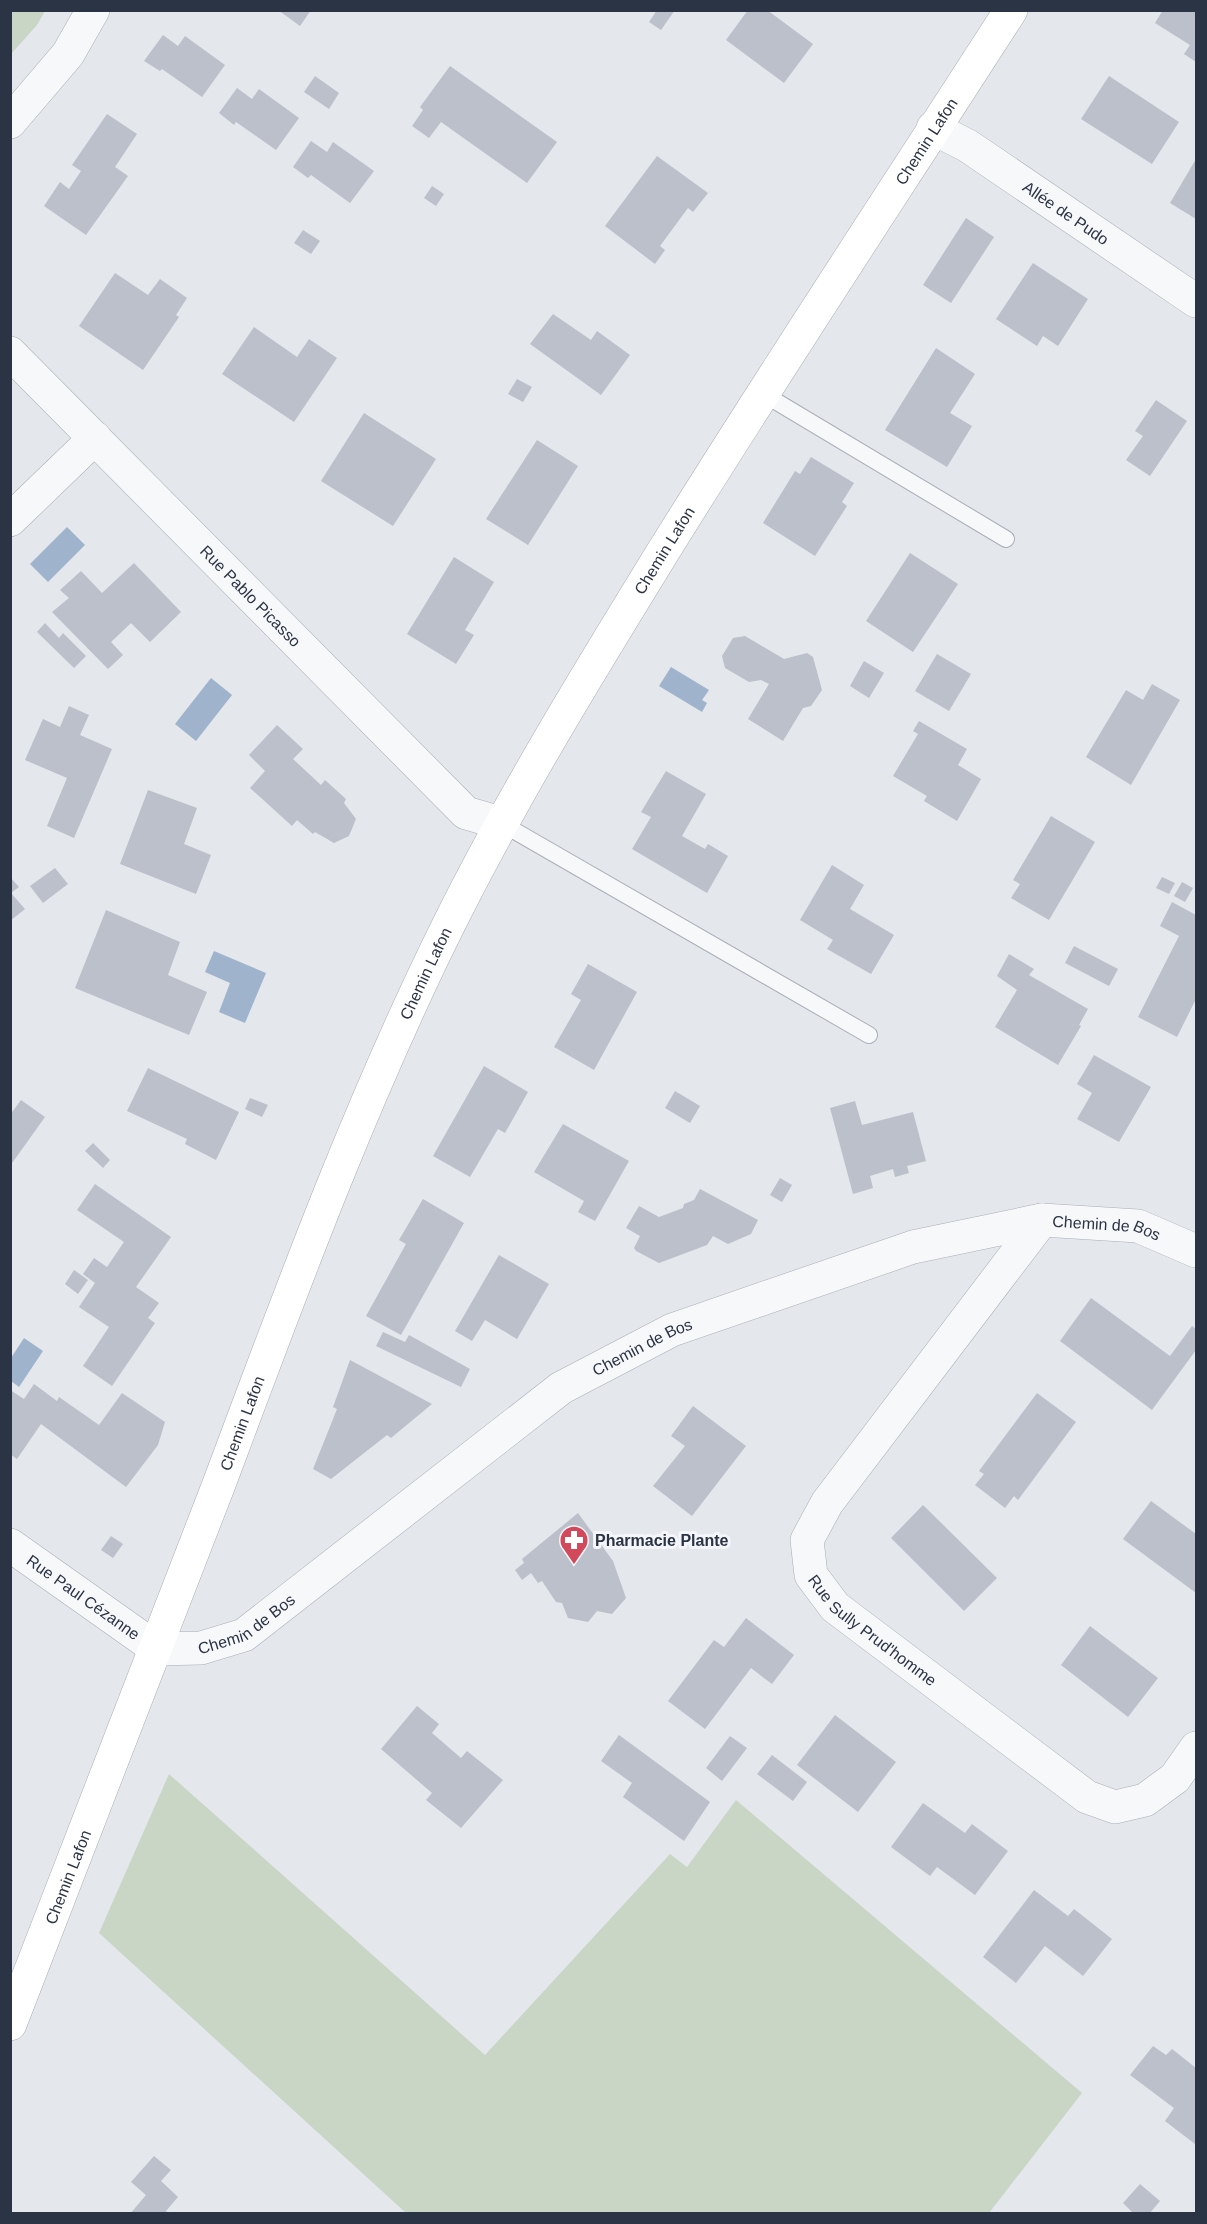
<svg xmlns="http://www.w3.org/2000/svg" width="1207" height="2224" font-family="Arial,sans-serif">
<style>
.green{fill:#c9d6c5}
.water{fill:#9fb4cc}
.building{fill:#bbc0ca}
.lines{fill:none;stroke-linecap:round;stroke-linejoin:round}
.lane-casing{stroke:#a9aeb7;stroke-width:18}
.street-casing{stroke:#a9aeb7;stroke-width:34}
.secondary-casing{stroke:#a9aeb7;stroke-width:34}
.lane{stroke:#f7f8fa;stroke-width:16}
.street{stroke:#f7f8fa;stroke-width:33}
.secondary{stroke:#fff;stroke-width:33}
.labels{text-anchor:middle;stroke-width:6;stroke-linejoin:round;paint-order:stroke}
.street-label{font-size:16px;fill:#2b3445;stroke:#f4f6f9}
.poi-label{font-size:16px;font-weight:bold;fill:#2b3445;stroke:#f4f6f9;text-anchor:start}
</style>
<rect width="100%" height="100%" fill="#e4e7ec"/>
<!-- green -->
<g class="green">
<polygon points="11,10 45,11 37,25 11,54"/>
<polygon points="169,1774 485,2055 670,1854 687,1867 736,1800 1082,2093 989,2213 406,2213 99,1933"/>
</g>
<!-- water -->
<g class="water">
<polygon points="67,527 85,545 48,582 30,564"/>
<polygon points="671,667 709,690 702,700 707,703 702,712 659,686"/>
<polygon points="211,678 232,695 196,741 175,724"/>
<polygon points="214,951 266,973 245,1023 219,1012 230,983 205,972"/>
<polygon points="24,1338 43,1351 19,1387 11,1381 11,1358"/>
</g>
<!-- building -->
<g class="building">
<polygon points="278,10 311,10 300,26"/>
<polygon points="657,10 675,10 661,30 649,22"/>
<polygon points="748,10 767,10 813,44 784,83 726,40"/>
<polygon points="1163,10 1196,10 1196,62 1184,54 1190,45 1155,23"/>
<polygon points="163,35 178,46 185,36 225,65 202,97 162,69 160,71 144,61"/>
<polygon points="450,66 557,142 527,183 441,122 429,138 412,126 423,110 420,107"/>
<polygon points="315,76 339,93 329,109 304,92"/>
<polygon points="1109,76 1179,122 1152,164 1081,119"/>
<polygon points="237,88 252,99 259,89 299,118 276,150 236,122 234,125 219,113"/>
<polygon points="107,114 137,134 115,167 128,176 86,235 44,206 60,182 69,189 81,171 72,165"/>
<polygon points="311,141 327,152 333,142 374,171 350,203 311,175 308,178 293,167"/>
<polygon points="657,156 708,193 693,212 688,208 660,246 665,250 655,264 605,226"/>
<polygon points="1196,159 1196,219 1170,203"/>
<polygon points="432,186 444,194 436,206 424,198"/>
<polygon points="966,218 994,237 951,303 923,285"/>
<polygon points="303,230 320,241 311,254 294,243"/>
<polygon points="1033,263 1088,299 1058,346 1043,336 1037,346 996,319"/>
<polygon points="115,273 148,295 160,279 187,298 176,315 179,317 143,370 79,326"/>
<polygon points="553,314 591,340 597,331 630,355 601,395 530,344"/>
<polygon points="254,327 297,357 309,339 337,358 294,422 222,374"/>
<polygon points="936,348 975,374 950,413 972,426 947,467 885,430"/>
<polygon points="517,379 532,387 523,402 508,394"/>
<polygon points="1156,400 1187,421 1150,476 1126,460 1143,436 1135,431"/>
<polygon points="364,413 436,459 393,526 321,481"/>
<polygon points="537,440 578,466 528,545 486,519"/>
<polygon points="811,457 854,483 842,502 847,506 815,556 763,523 795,471 800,474"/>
<polygon points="910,553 958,584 913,652 866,621"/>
<polygon points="454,557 494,582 465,630 474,635 456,664 407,634"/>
<polygon points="134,563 181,612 150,642 131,623 111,642 123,655 108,669 52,612 69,598 60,590 81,571 102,593"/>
<polygon points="45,623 59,638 63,633 86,656 74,668 37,632"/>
<polygon points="745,636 784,659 807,653 813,657 822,690 811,706 803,708 783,741 748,719 769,684 761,680 749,682 725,668 722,656 733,638"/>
<polygon points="937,654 971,674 949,711 915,691"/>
<polygon points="864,661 884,673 869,698 850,686"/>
<polygon points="1152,684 1180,700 1131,785 1086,757 1126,690 1143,700"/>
<polygon points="69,706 89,715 80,735 112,749 74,838 47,826 67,778 25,760 43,719 60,727"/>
<polygon points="919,721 967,749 958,765 981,779 957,821 924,801 927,796 893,776 918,734 913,731"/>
<polygon points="277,725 303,749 293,759 321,785 325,780 346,799 344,803 356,819 349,836 334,843 315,832 313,834 297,820 292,826 250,788 265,771 249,755"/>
<polygon points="666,771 706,794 682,836 705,849 708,844 728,856 707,893 632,849 651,817 641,812"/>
<polygon points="148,790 197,808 184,844 211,855 196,894 120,864"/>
<polygon points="1051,816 1095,842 1049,920 1011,898 1020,884 1013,880"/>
<polygon points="832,865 864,885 850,909 894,935 871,974 827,949 833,940 800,920"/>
<polygon points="55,868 68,884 43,903 30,886"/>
<polygon points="10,877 19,887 11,893 25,909 10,921"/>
<polygon points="1162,877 1175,883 1169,894 1156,888"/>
<polygon points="1182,882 1193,888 1185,902 1174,896"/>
<polygon points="1172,902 1196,915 1196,999 1177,1037 1138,1017 1179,936 1160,926"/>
<polygon points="106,910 180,942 168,975 207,992 189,1035 75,988"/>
<polygon points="1074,946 1118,969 1109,986 1065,963"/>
<polygon points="1009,954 1034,969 1029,975 1088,1009 1079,1025 1081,1026 1058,1065 995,1027 1017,990 997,976"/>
<polygon points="588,964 637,992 594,1070 554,1047 581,1000 571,994"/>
<polygon points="1094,1055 1151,1087 1119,1142 1077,1119 1092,1093 1077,1084"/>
<polygon points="484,1066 528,1092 505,1133 498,1129 470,1177 433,1156"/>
<polygon points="148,1068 239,1112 216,1160 185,1144 187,1139 127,1111"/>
<polygon points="675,1091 700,1106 690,1123 665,1108"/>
<polygon points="250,1098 268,1105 262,1117 245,1109"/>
<polygon points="21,1100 45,1117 10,1166 10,1115"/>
<polygon points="855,1101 862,1125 913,1112 926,1161 907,1166 909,1173 895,1177 893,1169 870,1176 873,1188 853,1194 830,1108"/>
<polygon points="563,1124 629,1161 595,1221 578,1212 584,1201 534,1172"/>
<polygon points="93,1143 110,1160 103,1168 85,1151"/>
<polygon points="780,1178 792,1185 782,1202 770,1195"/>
<polygon points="95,1184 171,1237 136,1287 159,1303 148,1318 155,1323 112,1386 83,1366 109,1327 79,1307 95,1283 83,1274 94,1258 107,1267 124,1242 77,1210"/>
<polygon points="700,1189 758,1220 751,1234 728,1244 713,1236 707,1245 659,1263 636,1251 634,1248 640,1236 626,1228 639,1206 659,1217 683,1208 684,1204 694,1200"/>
<polygon points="423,1199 464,1223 401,1335 366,1316 406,1244 399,1240"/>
<polygon points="499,1255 549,1284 517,1339 485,1320 472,1341 455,1331"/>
<polygon points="74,1270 88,1280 78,1294 65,1284"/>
<polygon points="1091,1298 1170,1356 1192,1326 1196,1329 1196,1350 1152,1410 1060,1341"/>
<polygon points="383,1332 405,1342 409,1335 470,1369 461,1387 376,1346"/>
<polygon points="350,1360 432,1404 391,1438 387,1435 331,1479 313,1469 337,1409 333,1407"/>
<polygon points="34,1384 57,1401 59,1397 99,1425 122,1393 165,1422 158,1445 126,1487 41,1424 17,1459 10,1454 10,1390 24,1399"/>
<polygon points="1037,1393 1076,1422 1018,1500 1014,1496 1005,1508 975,1485 984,1474 979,1471"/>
<polygon points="693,1406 746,1446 692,1516 653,1486 685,1446 671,1436"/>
<polygon points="1151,1501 1196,1534 1196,1593 1123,1539"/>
<polygon points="923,1505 997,1578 964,1611 891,1538"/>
<polygon points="578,1513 613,1561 626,1598 612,1614 597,1611 588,1622 568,1618 562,1603 556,1602 542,1581 538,1583 531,1573 522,1580 515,1570 524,1563 522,1559"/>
<polygon points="111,1536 123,1544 113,1558 101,1550"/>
<polygon points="746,1618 794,1655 772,1684 751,1668 705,1729 668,1701 714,1640 724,1647"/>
<polygon points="1090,1626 1158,1678 1128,1717 1061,1665"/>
<polygon points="417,1706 439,1724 432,1733 461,1758 467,1751 503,1780 461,1828 426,1800 432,1793 381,1749"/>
<polygon points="835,1715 896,1762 858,1812 797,1765"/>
<polygon points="619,1735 710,1802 684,1841 623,1797 632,1783 601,1761"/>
<polygon points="730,1736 747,1748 722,1781 706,1768"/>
<polygon points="772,1755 807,1782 793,1801 757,1774"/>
<polygon points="923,1803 965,1833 972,1824 1008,1851 975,1895 937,1867 930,1876 891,1847"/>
<polygon points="1034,1890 1068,1916 1074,1909 1112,1939 1083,1976 1045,1946 1016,1983 983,1957"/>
<polygon points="1153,2046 1166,2055 1172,2049 1196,2068 1195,2144 1165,2121 1174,2108 1130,2075"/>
<polygon points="154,2156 171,2170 161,2181 178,2197 166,2211 169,2214 130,2214 146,2195 131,2182"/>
<polygon points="1140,2184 1160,2201 1149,2214 1134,2214 1123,2203"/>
</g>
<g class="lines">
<!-- lane casing -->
<g class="lane-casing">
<g id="lane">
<polyline points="762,393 1006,539"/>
<polyline points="501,823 869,1035"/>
</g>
</g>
<!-- street casing -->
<g class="street-casing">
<g id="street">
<polyline points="10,122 68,54 93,10"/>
<path id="s1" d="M933,128l35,18 228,155"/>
<path id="s2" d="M10,353l456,460 35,10"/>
<polyline points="10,520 95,438"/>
<path id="s3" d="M1042,1220l-215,283 -20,37 4,35 24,32 252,190 28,10 30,-7 30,-22 21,-30"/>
<path id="s4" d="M10,1545l147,104 44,-1 43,-13 317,-247 111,-58 241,-83 129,-27 96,6 58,25"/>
</g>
</g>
<!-- secondary casing -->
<g class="secondary-casing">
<g id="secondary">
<path id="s5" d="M10,2024c71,-180 141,-360 209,-540 70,-187 139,-376 228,-556 64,-129 139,-251 214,-373 114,-184 233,-363 350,-545"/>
</g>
</g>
<!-- lane -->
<use href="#lane" class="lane"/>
<!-- street -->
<use href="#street" class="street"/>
<!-- secondary -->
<use href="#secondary" class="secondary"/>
</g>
<!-- icons -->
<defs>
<g id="pharmacy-pin" transform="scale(1.5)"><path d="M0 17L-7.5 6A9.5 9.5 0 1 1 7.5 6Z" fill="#d1495b" stroke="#f4f6f9"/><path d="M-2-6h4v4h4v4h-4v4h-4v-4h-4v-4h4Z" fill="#fff"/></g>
</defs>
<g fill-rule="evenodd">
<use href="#pharmacy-pin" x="574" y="1540"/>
</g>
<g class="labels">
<!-- street labels -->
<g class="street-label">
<text dy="6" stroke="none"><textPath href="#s5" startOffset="2102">Chemin Lafon</textPath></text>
<text dy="6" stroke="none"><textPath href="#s1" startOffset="158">Allée de Pudo</textPath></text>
<text dy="6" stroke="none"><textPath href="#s5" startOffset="1616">Chemin Lafon</textPath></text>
<text dy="6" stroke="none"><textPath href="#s2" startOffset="342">Rue Pablo Picasso</textPath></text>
<text dy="6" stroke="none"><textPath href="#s5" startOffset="1130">Chemin Lafon</textPath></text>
<text dy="6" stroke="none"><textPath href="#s4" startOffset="1248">Chemin de Bos</textPath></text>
<text dy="6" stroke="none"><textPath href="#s4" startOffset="762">Chemin de Bos</textPath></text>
<text dy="6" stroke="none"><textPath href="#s5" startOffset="644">Chemin Lafon</textPath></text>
<text dy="6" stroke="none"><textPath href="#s4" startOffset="90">Rue Paul Cézanne</textPath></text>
<text dy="6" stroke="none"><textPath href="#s4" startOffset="276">Chemin de Bos</textPath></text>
<text dy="6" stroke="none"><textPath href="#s3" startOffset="516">Rue Sully Prud'homme</textPath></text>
<text dy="6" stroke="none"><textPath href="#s5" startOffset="158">Chemin Lafon</textPath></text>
</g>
<!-- poi labels -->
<g class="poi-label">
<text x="595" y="1546">Pharmacie Plante</text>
</g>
</g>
<!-- border -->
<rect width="1207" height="2224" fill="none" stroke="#2b3445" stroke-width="24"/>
</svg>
